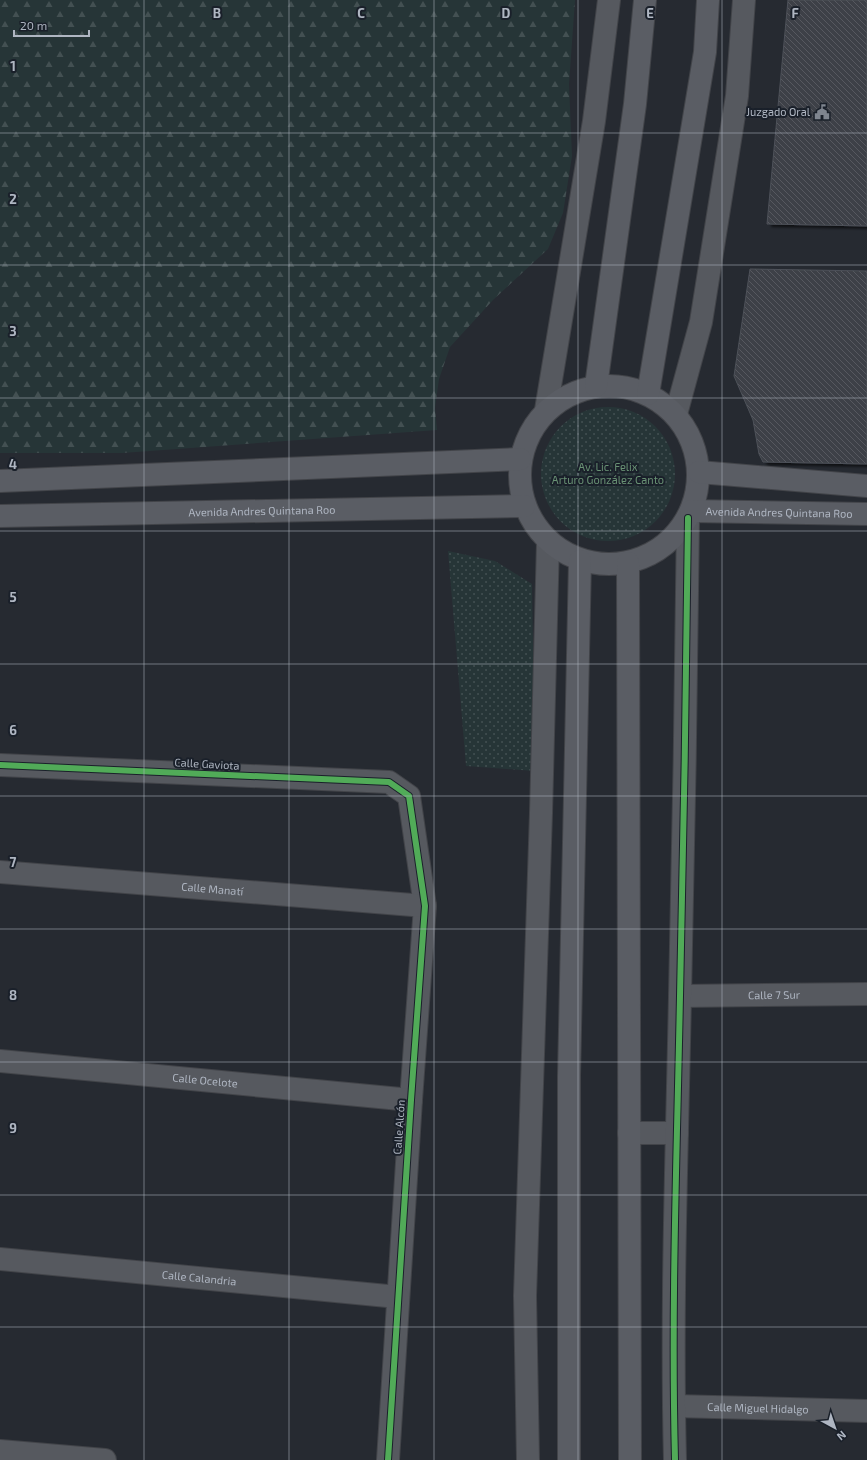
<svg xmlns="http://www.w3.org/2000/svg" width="867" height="1460" font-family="'Exo 2',sans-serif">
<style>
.grass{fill:url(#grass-dots)}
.forest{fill:url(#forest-firs)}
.building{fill:url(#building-back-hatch);stroke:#4d5159;filter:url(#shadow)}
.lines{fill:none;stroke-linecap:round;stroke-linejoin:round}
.street-casing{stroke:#424449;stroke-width:24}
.secondary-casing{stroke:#424449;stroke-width:24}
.street{stroke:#56595f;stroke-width:22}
.secondary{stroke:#5a5d64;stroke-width:22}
.cycleway-casing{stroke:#1a202a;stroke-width:8}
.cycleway{stroke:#51ab58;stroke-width:6}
.grid{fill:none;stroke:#afb6c2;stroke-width:1;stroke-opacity:0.55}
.labels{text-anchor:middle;stroke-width:4;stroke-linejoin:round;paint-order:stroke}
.poi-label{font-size:11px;fill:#afb6c2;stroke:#1a202a;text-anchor:end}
.park-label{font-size:11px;fill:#699174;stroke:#1a202a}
.street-label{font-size:11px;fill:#afb6c2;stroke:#1a202a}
.grid-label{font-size:13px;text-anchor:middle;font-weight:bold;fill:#afb6c2;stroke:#1a202a;stroke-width:4;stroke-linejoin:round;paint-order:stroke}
</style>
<defs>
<pattern id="grass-dots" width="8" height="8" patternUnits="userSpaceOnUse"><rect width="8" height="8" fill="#263537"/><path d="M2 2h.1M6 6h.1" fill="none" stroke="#435052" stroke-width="1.8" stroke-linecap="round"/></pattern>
<pattern id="forest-firs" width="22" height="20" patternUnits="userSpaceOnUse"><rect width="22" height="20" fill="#263537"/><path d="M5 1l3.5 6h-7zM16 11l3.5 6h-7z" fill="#435052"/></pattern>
<pattern id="building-back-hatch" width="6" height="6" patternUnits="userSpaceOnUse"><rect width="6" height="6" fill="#3d4046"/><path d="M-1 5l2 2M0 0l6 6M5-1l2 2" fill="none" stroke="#56595f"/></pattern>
<filter id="shadow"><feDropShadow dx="4.5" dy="2.5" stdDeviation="1" flood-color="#0009"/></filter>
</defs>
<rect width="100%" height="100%" fill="#262a31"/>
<!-- grass -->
<g class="grass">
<circle cx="608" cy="474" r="67"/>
<polygon points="448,551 495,561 532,584 535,771 466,766"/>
</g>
<!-- forest -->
<polygon class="forest" points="0,0 575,0 569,84 572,156 563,213 548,249 493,300 450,347 439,379 435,408 437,430 122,453 0,453"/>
<!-- building -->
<g class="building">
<polygon points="788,0 867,0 867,226 767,224"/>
<polygon points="750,269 867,271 867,464 763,462 759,454 753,420 734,376"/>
</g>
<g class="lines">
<!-- street casing -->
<g class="street-casing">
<g id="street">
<polyline points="546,410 594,121 609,0"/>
<polyline points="676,414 701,322 737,96 744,0"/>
<polyline points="0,765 389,782 409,796 425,906 411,1100 388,1460"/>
<path id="s1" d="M0,872l425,34"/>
<path id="s2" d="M680,996l187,-2"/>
<path id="s3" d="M0,1061l411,39"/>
<polyline points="629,1133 677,1133"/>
<path id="s4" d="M0,1259l398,38"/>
<path id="s5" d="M674,1406l193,5"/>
<polyline points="0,1451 105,1460"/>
<polyline points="528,1460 525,1296 541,813 548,542"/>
<path d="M675,1460c-4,-155 2,-309 5,-464 4,-159 6,-319 8,-478"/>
</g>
</g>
<!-- secondary casing -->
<g class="secondary-casing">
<g id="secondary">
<circle cx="609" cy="475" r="89"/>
<polyline points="596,386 635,104 645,0"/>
<polyline points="648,394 705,52 708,0"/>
<polyline points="699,472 867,486"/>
<polyline points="0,481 520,459"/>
<path id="s6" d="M691,511l176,3"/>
<path id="s7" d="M0,516l524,-10"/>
<polyline points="628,563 630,1460"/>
<polyline points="569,1460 569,1076 580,561"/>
</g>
</g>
<!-- street -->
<use href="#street" class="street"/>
<!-- secondary -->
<use href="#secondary" class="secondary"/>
<!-- cycleway casing -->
<g class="cycleway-casing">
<g id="cycleway">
<polyline points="0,765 389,782 409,796 425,906 411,1100 388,1460"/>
<path d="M675,1460c-4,-155 2,-309 5,-464 4,-159 6,-319 8,-478"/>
</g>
</g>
<!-- cycleway -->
<use href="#cycleway" class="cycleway"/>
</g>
<!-- grid -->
<path class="grid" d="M144,0v1460M289,0v1460M434,0v1460M578,0v1460M722,0v1460M0,133h867M0,265h867M0,398h867M0,531h867M0,664h867M0,796h867M0,929h867M0,1062h867M0,1195h867M0,1327h867"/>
<!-- icons -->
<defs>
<g id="civic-bare" transform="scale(1.2)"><path d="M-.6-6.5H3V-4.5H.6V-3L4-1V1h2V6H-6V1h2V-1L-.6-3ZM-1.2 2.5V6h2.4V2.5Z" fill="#7f858f" stroke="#1a202a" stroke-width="2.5" paint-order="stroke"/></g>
</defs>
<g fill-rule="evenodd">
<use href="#civic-bare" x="822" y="112"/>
</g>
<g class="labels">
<!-- poi labels -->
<g class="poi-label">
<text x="810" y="116">Juzgado Oral</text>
</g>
<!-- park labels -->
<g class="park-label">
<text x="608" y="471">Av. Lic. Felix<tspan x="608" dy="13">Arturo González Canto</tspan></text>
</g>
<!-- street labels -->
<g class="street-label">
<text dy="4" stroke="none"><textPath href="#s7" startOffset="262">Avenida Andres Quintana Roo</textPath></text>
<text dy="4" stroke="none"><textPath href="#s6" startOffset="88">Avenida Andres Quintana Roo</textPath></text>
<text transform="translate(207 764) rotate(3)" y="4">Calle Gaviota</text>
<text dy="4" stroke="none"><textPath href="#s1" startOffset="213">Calle Manatí</textPath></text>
<text dy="4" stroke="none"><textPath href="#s2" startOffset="94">Calle 7 Sur</textPath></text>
<text dy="4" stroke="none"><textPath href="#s3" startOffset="206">Calle Ocelote</textPath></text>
<text transform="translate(399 1127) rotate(-86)" y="4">Calle Alcón</text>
<text dy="4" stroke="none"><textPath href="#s4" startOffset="200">Calle Calandria</textPath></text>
<text dy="4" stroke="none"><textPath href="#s5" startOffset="84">Calle Miguel Hidalgo</textPath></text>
</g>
</g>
<g class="grid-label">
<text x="217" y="18">B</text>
<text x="361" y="18">C</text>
<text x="506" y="18">D</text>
<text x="650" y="18">E</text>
<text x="795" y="18">F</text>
<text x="13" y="71">1</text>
<text x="13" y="204">2</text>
<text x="13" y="336">3</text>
<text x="13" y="469">4</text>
<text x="13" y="602">5</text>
<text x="13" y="735">6</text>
<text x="13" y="867">7</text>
<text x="13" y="1000">8</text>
<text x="13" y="1133">9</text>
</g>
<!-- north arrow -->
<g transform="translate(835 1428) rotate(140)" stroke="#1a202a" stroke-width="3" paint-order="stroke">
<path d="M0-3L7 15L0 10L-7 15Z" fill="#afb6c2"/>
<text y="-6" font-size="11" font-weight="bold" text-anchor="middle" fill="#afb6c2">N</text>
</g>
<!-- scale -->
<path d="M14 30v6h75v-6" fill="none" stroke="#afb6c2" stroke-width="2"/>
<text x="20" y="30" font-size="12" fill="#afb6c2" stroke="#1a202a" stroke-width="3" paint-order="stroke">20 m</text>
</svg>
